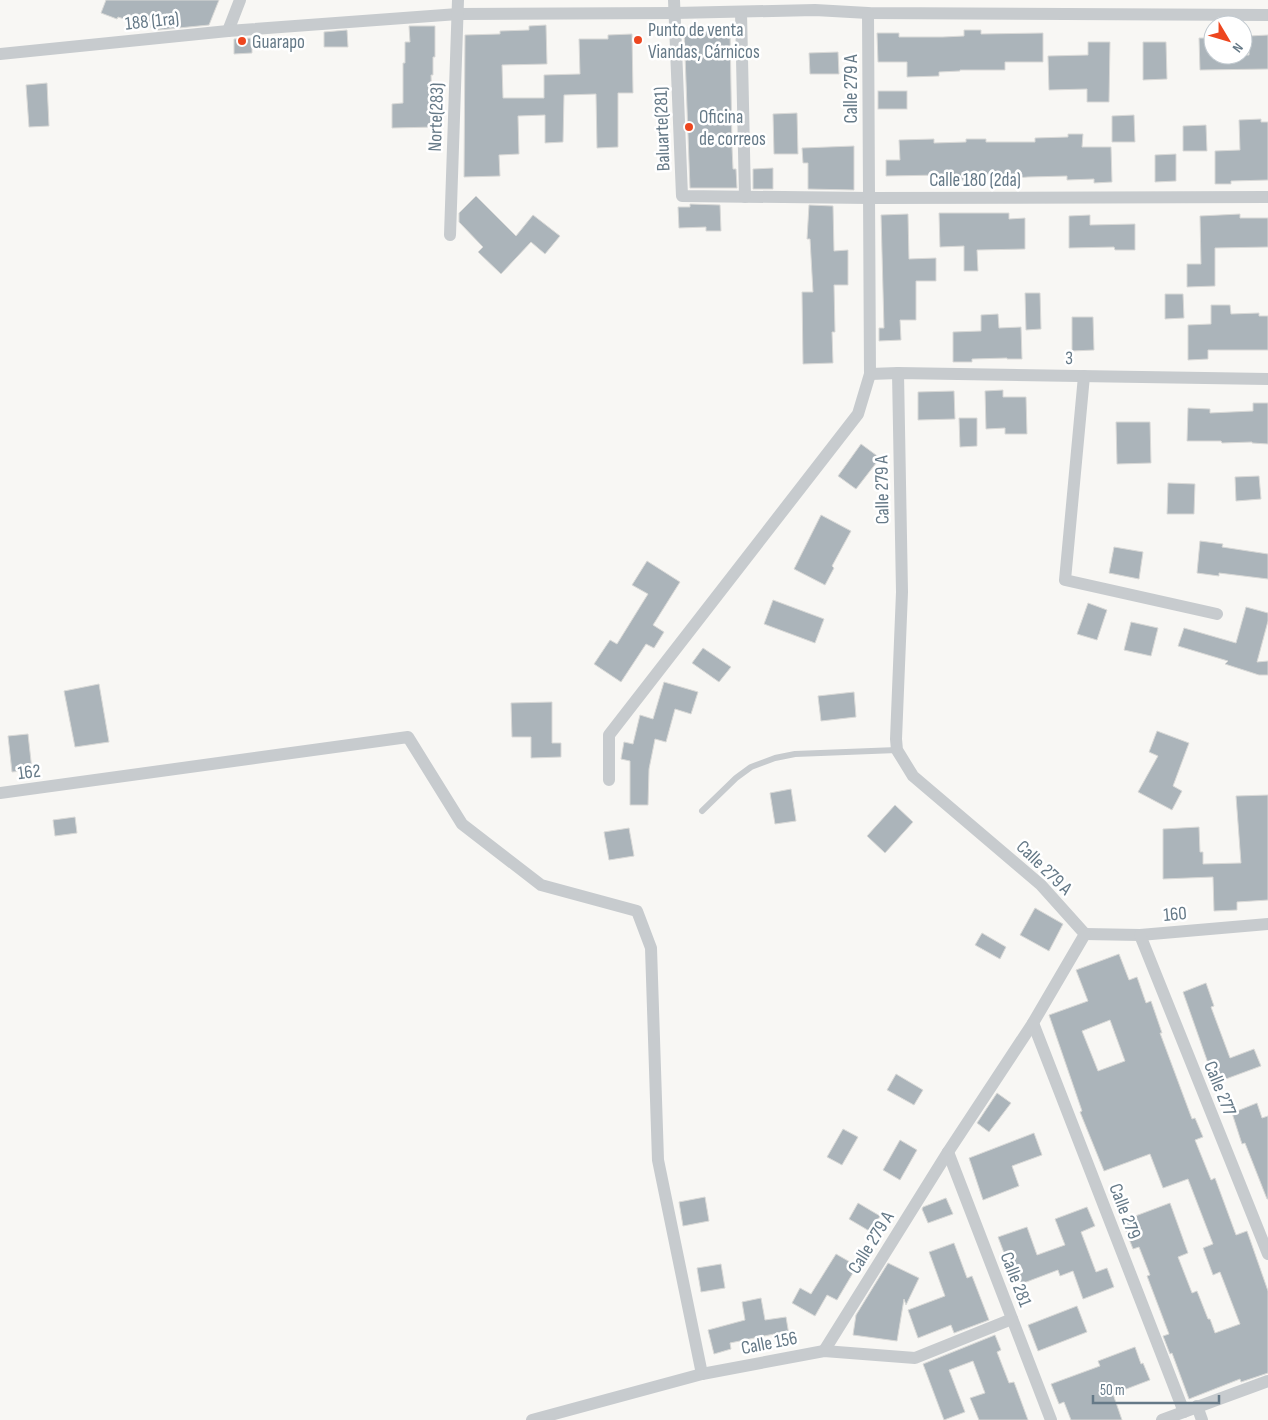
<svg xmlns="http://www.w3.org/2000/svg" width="1268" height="1420" font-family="'Sofia Sans Condensed',sans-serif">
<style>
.building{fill:#abb4ba;stroke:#d9d9d7;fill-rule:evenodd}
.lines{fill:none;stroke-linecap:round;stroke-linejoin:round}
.lane{stroke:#c7cbce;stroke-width:6}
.street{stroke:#c7cbce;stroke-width:12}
.poi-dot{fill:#ed461f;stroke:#fff;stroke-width:2}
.labels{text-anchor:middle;stroke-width:5;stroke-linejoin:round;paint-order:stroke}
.street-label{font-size:19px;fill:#657987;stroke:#fff}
.poi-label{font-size:19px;fill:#657987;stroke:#fff;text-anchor:start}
</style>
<rect width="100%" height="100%" fill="#f8f7f4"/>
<!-- building -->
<g class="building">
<polygon points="106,0 219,0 209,25 158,30 118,17 117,19 101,13"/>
<polygon points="546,25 547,64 502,65 503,98 544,98 544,75 580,74 579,39 608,39 608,35 632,34 633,93 618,93 618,147 597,148 596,94 564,95 563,142 545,143 545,115 518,116 519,154 499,155 500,176 464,177 465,35 500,34 500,31 529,30 529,26"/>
<polygon points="409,26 435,26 435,57 433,57 433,75 431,75 432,102 434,102 435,127 392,128 392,104 403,103 403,63 405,63 405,42 410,42"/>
<polygon points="701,27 701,31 730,30 732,147 733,169 736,169 737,188 690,188 684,28"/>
<polygon points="347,30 348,47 324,47 324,32"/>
<polygon points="964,30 981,30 981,34 1043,33 1043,62 1005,62 1005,70 960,70 960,71 939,72 939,76 907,77 907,62 878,62 877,33 899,33 899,37 943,37 964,36"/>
<polygon points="1268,35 1268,69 1200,70 1199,38 1213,38 1213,55 1249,55 1249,36"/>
<polygon points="252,38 252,53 234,54 234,39"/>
<polygon points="1088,42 1110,42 1109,102 1087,102 1087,89 1049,90 1048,56 1088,55"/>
<polygon points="1143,42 1166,42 1167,79 1143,80"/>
<polygon points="838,52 839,74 810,74 809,53"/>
<polygon points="47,83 49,126 29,127 26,85"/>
<rect x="878" y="91" width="29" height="18"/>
<polygon points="797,113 798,154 774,154 773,114"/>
<polygon points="1134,115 1135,142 1112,142 1112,116"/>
<polygon points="1261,119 1261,122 1268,122 1268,180 1231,181 1231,184 1215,184 1215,151 1240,150 1239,120"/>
<polygon points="1206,125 1207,151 1183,151 1183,126"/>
<polygon points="1068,134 1083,134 1082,147 1111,147 1112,182 1094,183 1094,179 1067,180 1067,176 1028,177 1005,179 1005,181 990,182 990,179 940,181 940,175 886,176 886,160 900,160 899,140 934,139 934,143 966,142 966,139 986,139 986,142 1035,142 1035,138 1068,137"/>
<polygon points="854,146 854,190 808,189 808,163 803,163 802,148"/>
<polygon points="1176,154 1176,181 1155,182 1155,155"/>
<polygon points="773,168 773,189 753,189 753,169"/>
<polygon points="476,196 516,236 533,215 560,236 545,254 531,242 501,274 478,252 483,247 459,222 459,213"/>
<polygon points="690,204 720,205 721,231 706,231 706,227 679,228 678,207 690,207"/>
<polygon points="809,205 833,206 834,251 848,250 848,285 834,285 835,332 832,332 833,363 803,364 802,292 813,292 810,239 807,239"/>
<polygon points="939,213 1009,213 1009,219 1025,218 1025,249 977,250 978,271 964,271 964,246 940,247"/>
<polygon points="908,214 909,259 936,258 936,281 916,281 916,320 900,320 901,340 879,341 879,328 884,328 881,215"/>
<polygon points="1240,214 1240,218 1268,218 1268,247 1215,248 1215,286 1187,287 1187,264 1201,264 1200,216"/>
<polygon points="1090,215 1090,225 1135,224 1135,250 1115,250 1114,247 1069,248 1069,216"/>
<polygon points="1025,293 1040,293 1041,329 1026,330"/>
<polygon points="1165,294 1183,294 1184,318 1165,319"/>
<polygon points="1211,305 1230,305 1231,314 1259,313 1259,316 1268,316 1268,350 1208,350 1208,359 1188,360 1188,325 1211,324"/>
<polygon points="998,314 999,328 1021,327 1022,359 1007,359 1007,358 972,359 972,362 953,362 953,332 981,331 981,315"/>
<polygon points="1072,317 1093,317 1094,350 1072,351"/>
<polygon points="1003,390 1003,397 1026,397 1027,434 1005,434 1005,428 986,429 985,391"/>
<polygon points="954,391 955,419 918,420 918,392"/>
<polygon points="1253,403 1268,403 1268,444 1252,443 1252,442 1222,443 1221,441 1187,441 1188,408 1210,409 1210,413 1253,411"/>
<polygon points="959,418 977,418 977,446 960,447"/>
<polygon points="1116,422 1150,422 1151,463 1117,464"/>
<polygon points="861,444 880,458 856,489 838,476"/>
<polygon points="1259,476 1261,499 1236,501 1235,477"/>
<polygon points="1168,483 1195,484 1194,514 1167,514"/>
<polygon points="821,515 851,531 832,566 834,568 825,585 794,569"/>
<polygon points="1200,541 1223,544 1222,547 1268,554 1268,579 1219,573 1219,576 1197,573"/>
<polygon points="1114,547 1143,552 1139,579 1109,573"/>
<polygon points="647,561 680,582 653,625 664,632 654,648 646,644 621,682 594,664 610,640 617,644 648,594 632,585"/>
<polygon points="773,600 824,619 815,643 764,624"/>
<polygon points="1088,603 1107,610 1097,640 1077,634"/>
<polygon points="1246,607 1268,613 1268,621 1257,662 1268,661 1268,675 1259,675 1225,664 1228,661 1178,646 1184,628 1236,643"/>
<polygon points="1131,622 1158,628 1151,656 1124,650"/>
<polygon points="703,648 731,667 719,682 692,663"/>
<polygon points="664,682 698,692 691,714 675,709 666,742 655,739 649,769 648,805 630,805 630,761 621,759 624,742 633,744 640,715 653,719"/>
<polygon points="99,684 109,742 75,747 64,691"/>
<polygon points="854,692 856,717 821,721 818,696"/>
<polygon points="552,702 552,743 561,743 561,757 531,758 531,737 512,737 511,703"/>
<polygon points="1157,731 1189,743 1173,786 1182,791 1172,810 1138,792 1158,756 1149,752"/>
<polygon points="28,734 32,770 12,772 8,736"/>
<polygon points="791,789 796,821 775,824 770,793"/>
<polygon points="1268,795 1268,900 1237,902 1237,910 1214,911 1213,877 1163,879 1163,829 1199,827 1200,852 1203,852 1203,864 1241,863 1236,796"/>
<polygon points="895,805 913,822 885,853 867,836"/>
<polygon points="75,817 77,833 55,836 53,820"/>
<polygon points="629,828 634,856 609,860 604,832"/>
<polygon points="1035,908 1063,924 1049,951 1020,935"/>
<polygon points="982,933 1006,947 1000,959 975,945"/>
<path d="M1119,954l10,26 8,-3 9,26 5,-2 11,32h-2l32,86 3,-1 8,19 -8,3 16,40 4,-2 21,57 11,-4 21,60v82l-27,9 -1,-3 -51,20 -17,-46 -2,1 -7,-18 6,-2 -22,-58 3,-1 -11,-28 -6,2 -11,-28 48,-18 18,50 -10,4 14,36 5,-2 11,28h2l5,14 25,-9 -20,-52 -7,3 -10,-27 10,-4 -25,-65 -25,9 -13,-34 -46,17 -24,-59 2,-1 -33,-96 39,-14 -12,-31zM1110,1020l15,41 -27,10 -16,-40z"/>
<polygon points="1206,983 1214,1006 1211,1007 1230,1058 1254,1049 1261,1066 1215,1083 1183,992"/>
<polygon points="896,1074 923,1090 914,1105 887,1090"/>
<polygon points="997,1093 1011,1103 989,1132 977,1123"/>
<polygon points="1257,1103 1262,1118 1268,1116 1268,1199 1267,1199 1245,1143 1242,1144 1232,1113"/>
<polygon points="843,1129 858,1137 842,1165 827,1157"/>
<polygon points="1034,1133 1042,1155 1012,1166 1019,1186 983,1200 969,1158"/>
<polygon points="900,1140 917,1150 900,1180 883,1170"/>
<polygon points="705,1197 709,1221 683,1226 679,1202"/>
<polygon points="946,1198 953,1214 928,1223 922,1209 923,1207"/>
<polygon points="858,1203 880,1216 871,1232 849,1219"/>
<polygon points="1087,1207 1095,1226 1081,1232 1096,1272 1107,1268 1114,1287 1083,1299 1073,1271 1060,1276 1058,1270 1021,1284 1011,1256 1006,1258 998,1237 1027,1227 1037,1255 1065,1245 1055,1219"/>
<polygon points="954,1243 967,1278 972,1276 989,1320 954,1333 951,1325 918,1338 908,1310 945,1296 929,1252"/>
<polygon points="836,1254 857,1266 837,1300 827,1295 815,1316 792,1303 800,1288 811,1294"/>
<polygon points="888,1263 919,1278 906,1305 904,1299 897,1341 853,1335 856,1315"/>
<polygon points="721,1264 725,1288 701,1292 697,1268"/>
<polygon points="761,1298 765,1320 786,1317 789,1335 774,1338 774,1334 730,1343 731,1349 714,1354 708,1330 745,1320 742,1302"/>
<polygon points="1077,1306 1087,1332 1038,1351 1028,1325"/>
<polygon points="995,1335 1001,1350 997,1352 1009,1383 1014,1382 1028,1420 979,1420 970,1398 985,1393 973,1361 949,1370 965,1412 944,1420 923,1364"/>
<polygon points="1135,1347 1141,1364 1143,1363 1150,1380 1113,1394 1122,1420 1071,1420 1064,1402 1059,1404 1051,1384 1100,1366 1098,1361"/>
</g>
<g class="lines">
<!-- lane -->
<polyline class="lane" points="702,811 736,778 751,767 775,758 795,754 897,750"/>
<!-- street -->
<g class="street">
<polyline points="674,0 682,196 869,198 1268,197"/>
<polyline points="741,12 745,197"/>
<polyline points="228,31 240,0"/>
<polyline points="0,54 228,31 458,14 675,13 815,10 868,13 1268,15"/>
<polyline points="450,235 458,0"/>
<polyline points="870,374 898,373 1268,379"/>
<polyline points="1084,376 1065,580 1217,614"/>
<polyline points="609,780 609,735 858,414 870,374 868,13"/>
<polyline points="0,793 408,737 462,824 541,885 637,911 651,948 658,1160 702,1374"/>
<polyline points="1085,934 1140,935 1268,924"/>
<polyline points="1140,935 1268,1254"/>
<polyline points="1033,1023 1184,1412"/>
<polyline points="948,1152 1051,1420"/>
<polyline points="824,1351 948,1152 1033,1023 1085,934 1041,885 913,776 897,750 896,739 902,592 898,373"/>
<polyline points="1197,1406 1202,1420"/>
<polyline points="532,1420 702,1374 824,1351 915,1358 1012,1319"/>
<polyline points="1162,1420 1268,1381"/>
</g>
</g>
<!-- markers -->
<g class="poi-dot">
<circle cx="638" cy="40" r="5"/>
<circle cx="242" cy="41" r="5"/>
<circle cx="689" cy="127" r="5"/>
</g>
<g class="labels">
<!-- street labels -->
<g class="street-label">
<text transform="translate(152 20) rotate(-6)" y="7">188 (1ra)</text>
<text transform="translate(850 89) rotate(-90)" y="7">Calle 279 A</text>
<text transform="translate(435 117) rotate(-88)" y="7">Norte(283)</text>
<text transform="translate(661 129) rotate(-92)" y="7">Baluarte(281)</text>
<text x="975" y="186">Calle 180 (2da)</text>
<text transform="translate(1069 357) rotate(1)" y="7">3</text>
<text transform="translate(881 490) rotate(-91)" y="7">Calle 279 A</text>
<text transform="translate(29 771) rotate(-7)" y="7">162</text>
<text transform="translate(1045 867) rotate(44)" y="7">Calle 279 A</text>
<text transform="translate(1175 913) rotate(-5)" y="7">160</text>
<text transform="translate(1221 1088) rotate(68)" y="7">Calle 277</text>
<text transform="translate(1126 1211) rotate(69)" y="7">Calle 279</text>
<text transform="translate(870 1242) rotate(-58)" y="7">Calle 279 A</text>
<text transform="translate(1017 1279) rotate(69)" y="7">Calle 281</text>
<text transform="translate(769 1342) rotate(-11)" y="7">Calle 156</text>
</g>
<!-- poi labels -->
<g class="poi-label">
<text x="648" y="36">Punto de venta<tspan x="648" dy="22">Viandas, Cárnicos</tspan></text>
<text x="252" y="48">Guarapo</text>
<text x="699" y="123">Oficina<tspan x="699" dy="22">de correos</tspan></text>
</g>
</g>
<!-- north arrow -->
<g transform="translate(1228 40) rotate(128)"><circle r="24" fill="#ffffff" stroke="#c1c9cf"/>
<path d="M0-4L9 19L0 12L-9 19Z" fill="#ed461f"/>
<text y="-8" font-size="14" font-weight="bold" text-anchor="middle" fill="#657987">N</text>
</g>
<!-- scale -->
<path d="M1093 1395v8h126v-8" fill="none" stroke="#657987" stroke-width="2.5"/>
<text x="1100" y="1395" font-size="15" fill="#657987" stroke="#ffffff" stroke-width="4" paint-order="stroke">50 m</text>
</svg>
